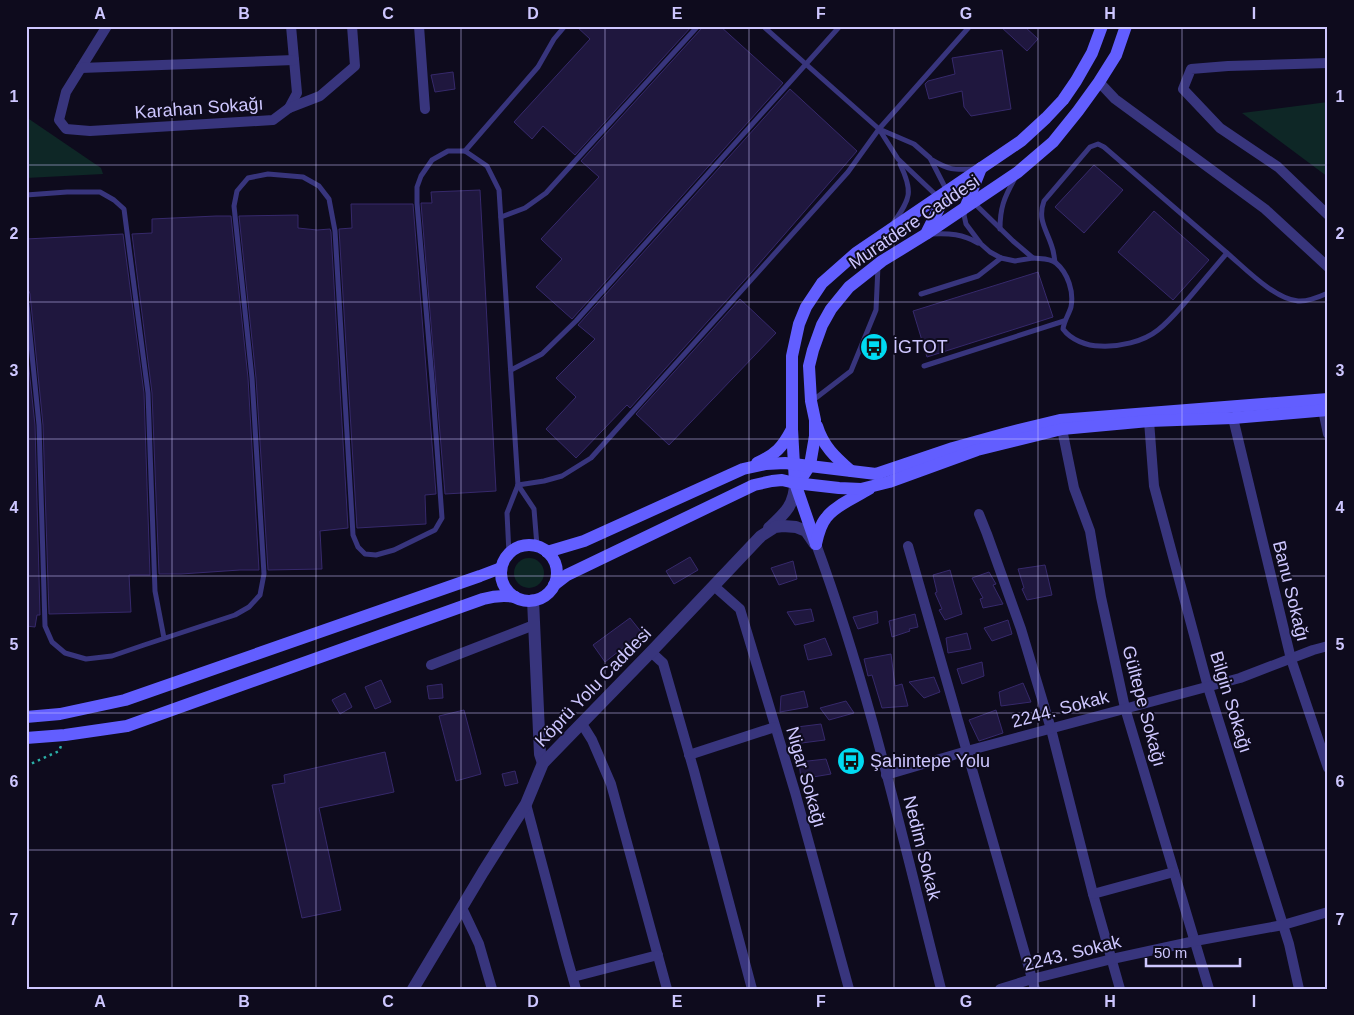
<svg xmlns="http://www.w3.org/2000/svg" width="1354" height="1015" font-family="Helvetica,sans-serif">
<style>
.green{fill:#0e2726}
.building{fill:#1f173e;stroke:#36296b}
.lines{fill:none;stroke-linecap:round;stroke-linejoin:round}
.path{stroke:#2bb0a7;stroke-width:2.5;stroke-dasharray:2.5 4;stroke-linecap:butt}
.service{stroke:#38357d;stroke-width:5}
.minor{stroke:#38357d;stroke-width:10}
.tertiary{stroke:#38357d;stroke-width:12}
.secondary{stroke:#625eff;stroke-width:12}
.grid{fill:none;stroke:#cec7ff;stroke-width:1;stroke-opacity:0.55}
.labels{text-anchor:middle;stroke-width:4;stroke-linejoin:round;paint-order:stroke}
.street-label{font-size:18px;fill:#cec7ff;stroke:#0e0b1d}
.poi-label{font-size:18px;fill:#cec7ff;stroke:#0e0b1d;text-anchor:start}
.neatline{fill:none;stroke:#cec7ff;stroke-width:2}
.grid-label{font-size:16px;text-anchor:middle;font-weight:bold;fill:#cec7ff}
</style>
<rect width="100%" height="100%" fill="#0e0b1d"/>
<!-- green -->
<g class="green">
<polygon points="1328,102 1328,177 1242,113"/>
<polygon points="26,117 101,168 103,174 26,178"/>
<circle cx="529" cy="573" r="15"/>
</g>
<!-- building -->
<g class="building">
<polygon points="576,26 692,26 575,155 543,126 532,139 514,122 590,39"/>
<polygon points="702,26 720,26 783,83 572,319 536,287 562,259 541,239 599,177 581,161 701,29"/>
<polygon points="1000,26 1024,26 1038,39 1027,51"/>
<polygon points="1002,50 1011,109 971,116 964,107 962,91 929,99 925,84 928,81 955,74 952,58"/>
<polygon points="453,72 455,89 435,92 431,75"/>
<polygon points="790,89 857,151 751,273 630,408 627,405 576,458 546,429 576,397 556,378 595,339 578,325"/>
<polygon points="1094,165 1123,190 1084,233 1055,207"/>
<polygon points="480,190 496,491 445,494 421,203 432,203 431,192"/>
<polygon points="351,204 413,204 436,494 425,495 426,524 357,528 339,229 352,228"/>
<polygon points="1154,211 1209,260 1173,300 1118,252"/>
<polygon points="298,215 298,228 317,230 330,229 331,232 348,528 320,531 322,569 268,570 256,378 239,216"/>
<polygon points="216,216 231,216 248,378 259,570 240,570 181,574 159,574 152,393 132,234 152,233 152,219"/>
<polygon points="123,234 144,393 150,575 129,575 131,612 49,614 43,425 30,294 29,291 26,290 26,239"/>
<polygon points="1038,272 1053,317 927,357 913,311"/>
<polygon points="740,299 776,333 669,445 636,414"/>
<polygon points="26,341 35,425 40,615 37,615 35,627 26,626"/>
<polygon points="690,557 698,570 674,584 666,571"/>
<polygon points="793,561 797,579 779,585 771,568"/>
<polygon points="1045,565 1052,595 1027,600 1022,589 1024,588 1018,569"/>
<polygon points="950,570 962,614 945,620 939,610 942,609 935,593 937,592 933,575"/>
<polygon points="989,572 996,584 993,585 1003,604 983,608 980,599 983,598 972,578"/>
<polygon points="811,609 814,621 795,625 787,612"/>
<polygon points="877,611 878,623 858,629 853,617"/>
<polygon points="915,614 918,627 909,629 910,631 892,637 889,621"/>
<polygon points="630,618 642,633 605,662 593,645"/>
<polygon points="1008,620 1012,634 992,641 984,628"/>
<polygon points="967,633 971,649 948,653 946,638"/>
<polygon points="825,638 832,655 808,660 804,645"/>
<polygon points="891,654 895,686 902,684 908,706 882,708 872,675 868,676 864,659"/>
<polygon points="982,662 984,676 962,684 957,669"/>
<polygon points="934,677 940,692 924,698 909,682"/>
<polygon points="381,680 391,702 375,709 365,687"/>
<polygon points="1023,683 1031,702 1001,706 999,692"/>
<polygon points="442,684 443,698 429,699 427,686"/>
<polygon points="804,691 808,707 780,712 781,696"/>
<polygon points="345,693 352,707 340,714 332,700"/>
<polygon points="846,701 854,713 829,720 820,708"/>
<polygon points="464,710 481,774 456,781 439,716"/>
<polygon points="996,710 1003,733 979,741 969,720"/>
<polygon points="821,724 825,740 794,744 789,728"/>
<polygon points="385,752 394,792 319,808 341,910 302,918 272,785 285,783 284,775"/>
<polygon points="826,759 831,774 801,779 799,762"/>
<polygon points="515,771 518,783 505,786 502,774"/>
</g>
<g class="lines">
<!-- path -->
<polyline class="path" points="26,766 59,751 61,746"/>
<!-- service -->
<g class="service">
<polyline points="763,26 879,129"/>
<polyline points="465,151 538,67 554,39 565,26"/>
<path d="M932,160c17,10 21,10 41,9"/>
<polyline points="26,195 67,192 100,192 114,200 124,209 148,393 155,591 164,638"/>
<polyline points="937,196 898,159 879,129 914,144 930,158 947,191"/>
<polyline points="966,209 964,215 966,224 981,244 990,252 1001,258 1015,261 1033,258 1013,241 974,203"/>
<polyline points="501,217 525,208 546,193 698,26"/>
<path d="M894,222c17,-24 19,-31 6,-58"/>
<path d="M1000,229c0,-21 4,-31 14,-49"/>
<path d="M931,234c18,-1 32,0 47,9"/>
<path d="M1033,258c8,1 17,0 23,5 12,10 18,29 15,44 -2,7 -7,14 -8,22 8,11 24,17 37,17 19,1 43,-4 58,-16 9,-7 17,-16 24,-24 16,-18 30,-36 45,-53 18,15 47,46 71,48 9,1 21,-4 30,-8"/>
<path d="M1055,262c-1,-5 -1,-10 -3,-15 -5,-17 -15,-27 -8,-46l46,-54 8,-3 6,3 123,106"/>
<polyline points="26,294 39,425 45,626 52,642 65,653 86,659 112,656 144,645 235,615 249,607 260,595 264,574 252,378 234,206 237,191 248,178 268,174 303,177 319,186 329,199 335,231 353,535 358,547 365,554 376,555 394,550 435,530 442,518 432,379 417,203 417,187 421,176 432,160 448,151 465,151 487,166 499,190 518,485 507,513 509,554"/>
<polyline points="921,294 978,276 1001,258"/>
<polyline points="924,366 1064,321"/>
<polyline points="511,370 542,354 576,321 840,26"/>
<polyline points="812,401 851,371 876,310 878,266"/>
<polyline points="518,485 544,481 562,476 591,458 848,172 879,129 970,26"/>
<polyline points="518,485 534,509 537,546"/>
</g>
<!-- minor -->
<g class="minor">
<polyline points="107,26 66,92 59,120 66,129 90,131 273,120 289,108 297,93 291,26"/>
<polyline points="419,26 425,109"/>
<polyline points="1328,63 1228,66 1191,69 1183,89 1220,128 1278,167 1328,215"/>
<polyline points="81,68 294,60"/>
<polyline points="1099,82 1115,99 1265,209 1328,267"/>
<polyline points="289,108 320,96 355,66 352,26"/>
<polyline points="1323,410 1328,434"/>
<polyline points="1233,418 1291,659 1328,768"/>
<polyline points="1149,421 1154,486 1208,687 1289,944 1299,989"/>
<polyline points="1062,429 1074,488 1090,531 1101,597 1125,708 1209,989"/>
<polyline points="979,514 987,534 1021,629 1051,729 1093,894 1120,989"/>
<path d="M816,544c53,144 87,296 125,445"/>
<polyline points="908,546 1035,989"/>
<polyline points="714,586 740,609 795,792 849,989"/>
<polyline points="651,652 663,663 694,771 752,989"/>
<polyline points="431,665 534,625"/>
<polyline points="582,724 592,740 611,784 667,989"/>
<polyline points="689,755 775,727"/>
<polyline points="886,775 967,751 1240,678 1313,650 1328,646"/>
<polyline points="526,804 566,954 576,989"/>
<polyline points="1093,894 1174,872"/>
<polyline points="462,908 479,944 492,989"/>
<polyline points="573,977 658,955"/>
<polyline points="1000,989 1032,979 1112,959 1195,941 1283,925 1328,912"/>
</g>
<!-- tertiary -->
<g class="tertiary">
<path d="M769,528c15,-14 26,-23 26,-45"/>
<polyline points="533,600 540,754 543,763"/>
<polyline points="413,989 483,872 526,804 543,763 651,652 761,536 775,527 783,526 796,527 806,531 815,544"/>
</g>
<!-- secondary -->
<g class="secondary">
<polyline points="966,206 981,168"/>
<polyline points="927,232 946,194"/>
<path d="M817,426c6,20 18,31 34,45"/>
<path d="M757,463c19,-9 25,-15 35,-34"/>
<polyline points="795,483 803,476 810,465 815,436 815,420 811,401 809,366 813,350 822,325 831,309 849,287 882,261 926,234 1018,172 1053,142 1078,111 1099,82 1116,55 1126,26"/>
<polyline points="816,544 795,483 792,429 792,356 799,324 806,307 822,283 856,253 1021,141 1046,118 1063,100 1076,81 1092,53 1102,26"/>
<path d="M816,544c2,-9 4,-19 10,-26 8,-12 30,-21 43,-29"/>
<circle cx="529" cy="573" r="28"/>
<polyline points="547,552 584,541 743,469 766,464 785,463 876,474 953,448 1007,433 1060,420 1328,399"/>
<polyline points="554,585 567,575 754,485 772,481 782,480 795,483 839,488 861,489 889,482 977,450 1062,429 1149,421 1233,418 1328,410"/>
<polyline points="26,717 60,714 125,700 480,576 501,568"/>
<path d="M26,738l39,-3 62,-9 356,-127c11,-3 21,-4 32,-2"/>
</g>
</g>
<!-- grid -->
<path class="grid" d="M172,26v963M316,26v963M461,26v963M605,26v963M749,26v963M894,26v963M1038,26v963M1182,26v963M26,165h1302M26,302h1302M26,439h1302M26,576h1302M26,713h1302M26,850h1302"/>
<!-- icons -->
<defs>
<g id="bus-disc" transform="scale(1.4375)"><circle r="9.5" fill="#00dbf2" stroke="#0e0b1d"/><path d="M-5-6H5V4H4V6H2V4H-2V6H-4V4H-5ZM-3.5-4V0h7V-4ZM-3.5 1.2v1.5H-2V1.2ZM2 1.2v1.5H3.5V1.2Z" fill="#111"/></g>
</defs>
<g fill-rule="evenodd">
<use href="#bus-disc" x="874" y="347"/>
<use href="#bus-disc" x="851" y="761"/>
</g>
<g class="labels">
<!-- street labels -->
<g class="street-label">
<text transform="translate(199 108) rotate(-4)" y="6">Karahan Sokağı</text>
<text transform="translate(914 222) rotate(-34)" y="6">Muratdere Caddesi</text>
<text transform="translate(1291 591) rotate(76)" y="6">Banu Sokağı</text>
<text transform="translate(593 687) rotate(-46)" y="6">Köprü Yolu Caddesi</text>
<text transform="translate(1231 702) rotate(73)" y="6">Bilgin Sokağı</text>
<text transform="translate(1144 706) rotate(75)" y="6">Gültepe Sokağı</text>
<text transform="translate(1060 709) rotate(-15)" y="6">2244. Sokak</text>
<text transform="translate(806 777) rotate(74)" y="6">Nigar Sokağı</text>
<text transform="translate(922 848) rotate(76)" y="6">Nedim Sokak</text>
<text transform="translate(1072 953) rotate(-14)" y="6">2243. Sokak</text>
</g>
<!-- poi labels -->
<g class="poi-label">
<text x="893" y="353">İGTOT</text>
<text x="870" y="767">Şahintepe Yolu</text>
</g>
</g>
<!-- border -->
<rect width="1354" height="1015" fill="none" stroke="#0e0b1d" stroke-width="55"/>
<!-- scale -->
<path d="M1146 958v8h94v-8" fill="none" stroke="#cec7ff" stroke-width="2.5"/>
<text x="1154" y="958" font-size="15" fill="#cec7ff" stroke="#0e0b1d" stroke-width="4" paint-order="stroke">50 m</text>
<rect x="28" y="28" width="1298" height="960" class="neatline"/>
<g class="grid-label">
<text x="100" y="19">A</text>
<text x="244" y="19">B</text>
<text x="388" y="19">C</text>
<text x="533" y="19">D</text>
<text x="677" y="19">E</text>
<text x="821" y="19">F</text>
<text x="966" y="19">G</text>
<text x="1110" y="19">H</text>
<text x="1254" y="19">I</text>
<text x="14" y="102">1</text>
<text x="1340" y="102">1</text>
<text x="14" y="239">2</text>
<text x="1340" y="239">2</text>
<text x="14" y="376">3</text>
<text x="1340" y="376">3</text>
<text x="14" y="513">4</text>
<text x="1340" y="513">4</text>
<text x="14" y="650">5</text>
<text x="1340" y="650">5</text>
<text x="14" y="787">6</text>
<text x="1340" y="787">6</text>
<text x="14" y="925">7</text>
<text x="1340" y="925">7</text>
<text x="100" y="1007">A</text>
<text x="244" y="1007">B</text>
<text x="388" y="1007">C</text>
<text x="533" y="1007">D</text>
<text x="677" y="1007">E</text>
<text x="821" y="1007">F</text>
<text x="966" y="1007">G</text>
<text x="1110" y="1007">H</text>
<text x="1254" y="1007">I</text>
</g>
</svg>
